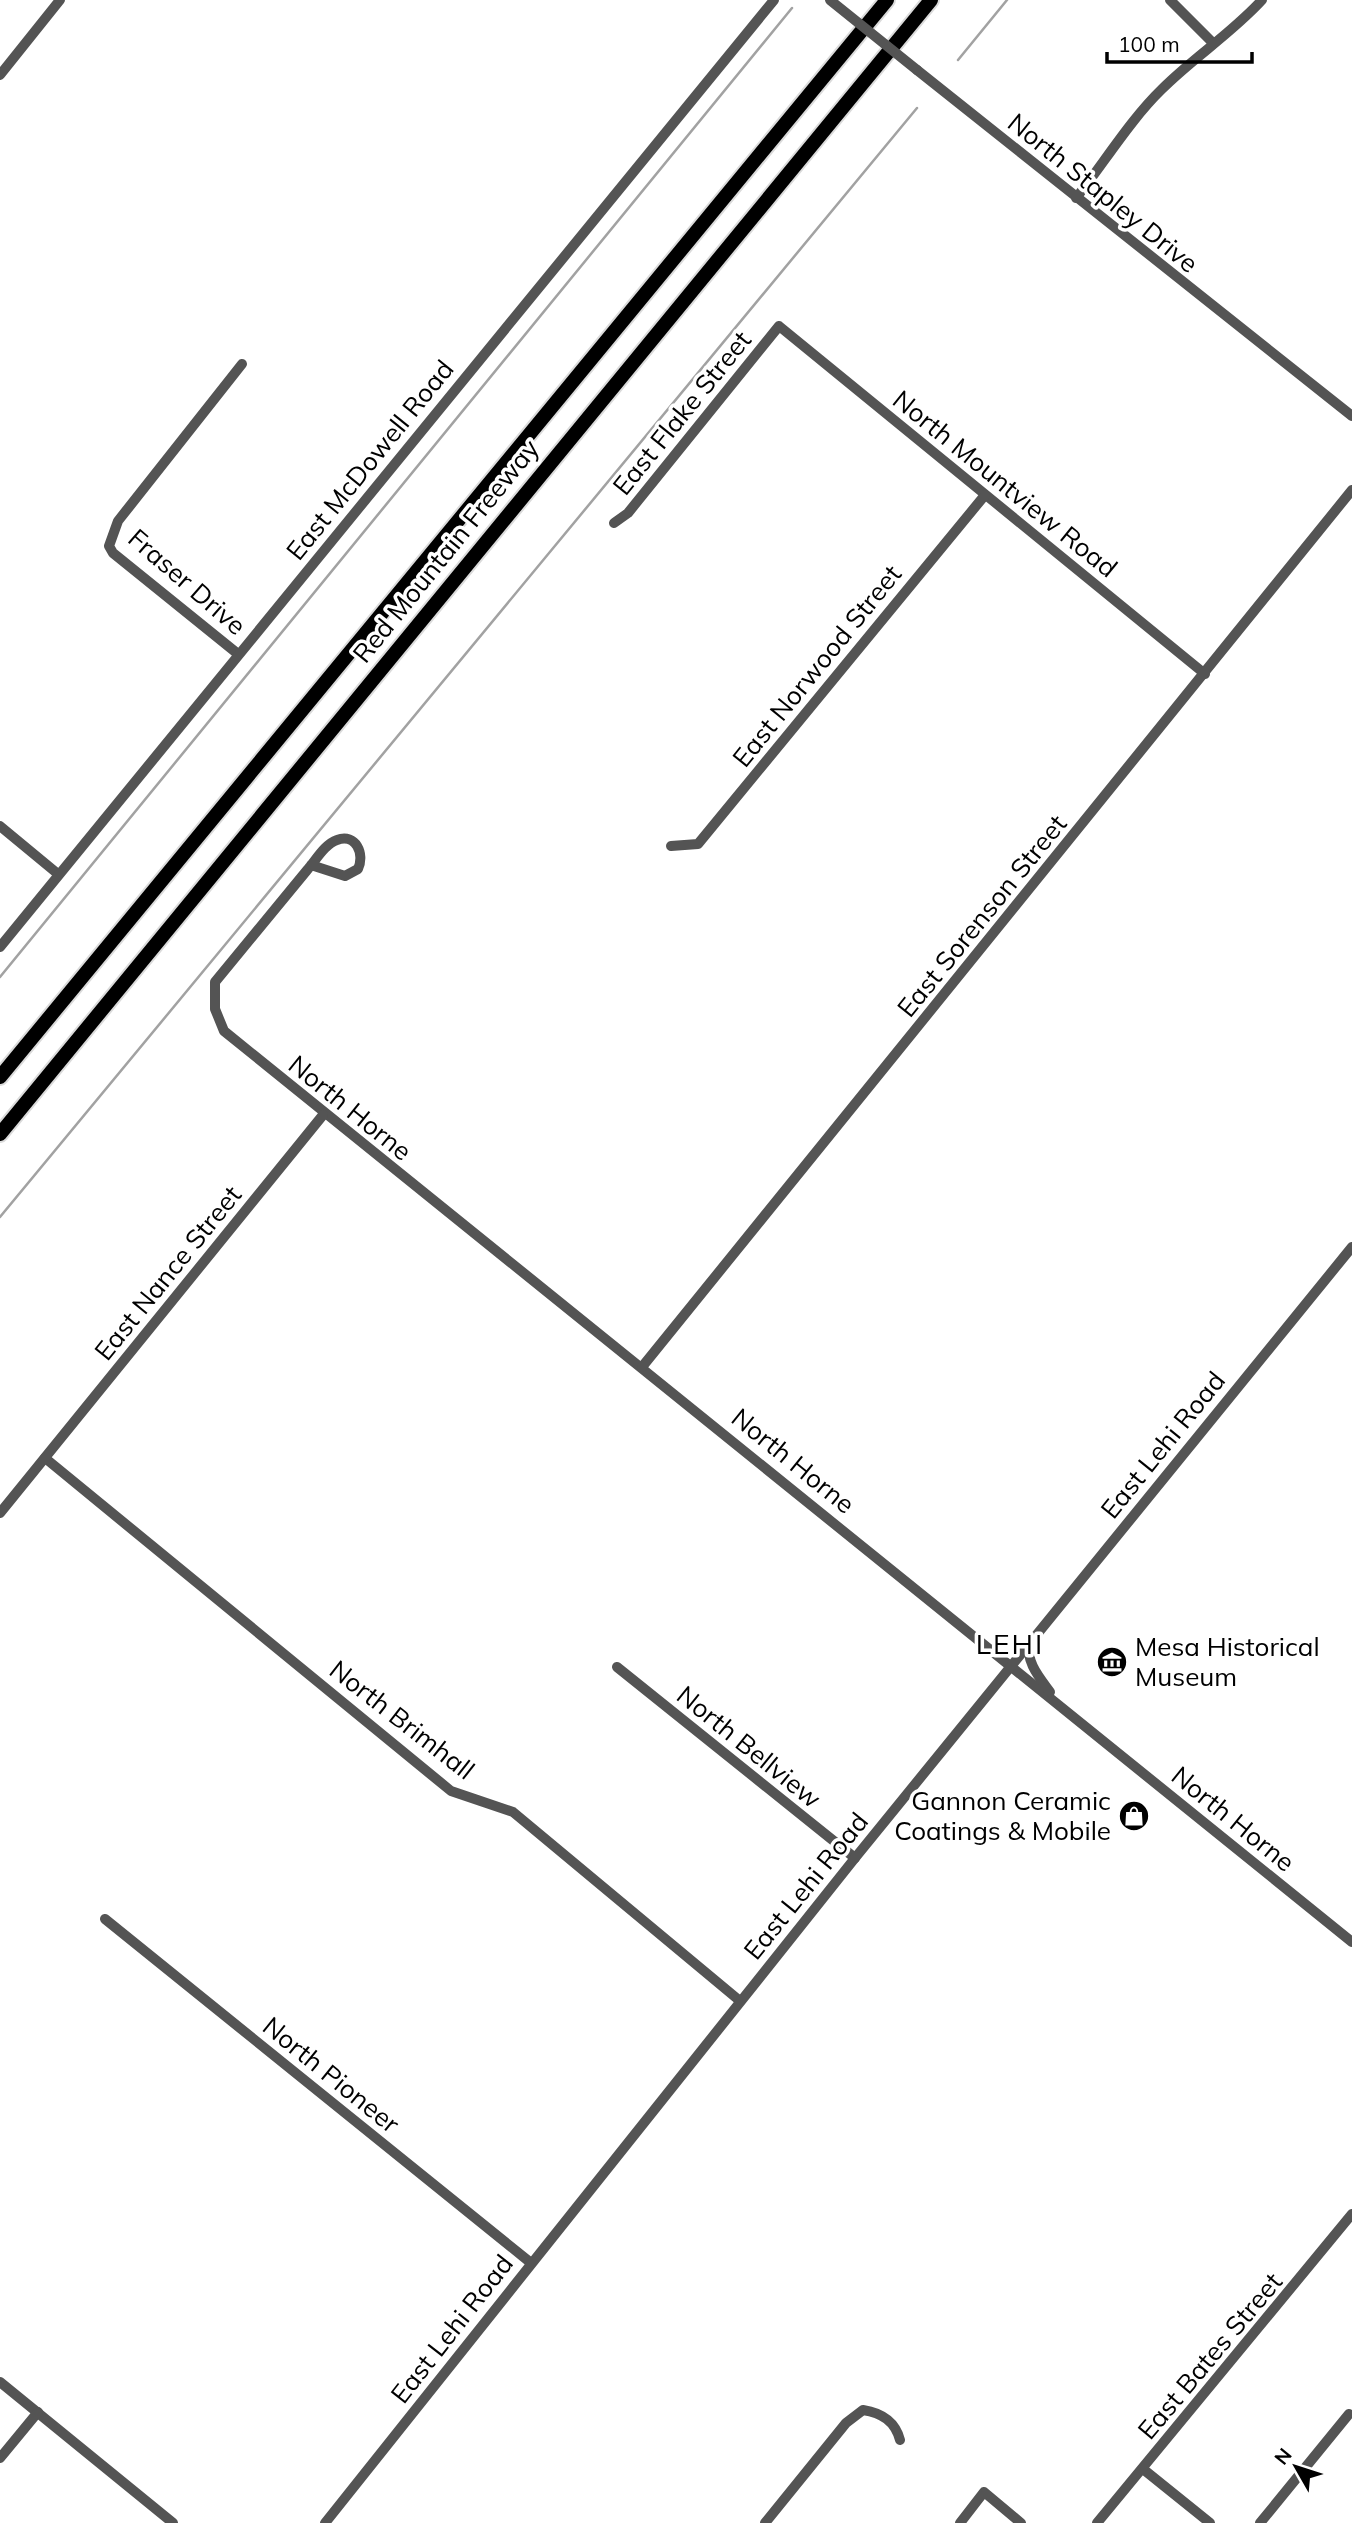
<svg xmlns="http://www.w3.org/2000/svg" width="1352" height="2523" font-family="Mulish,sans-serif">
<style>
.lines{fill:none;stroke-linecap:round;stroke-linejoin:round}
.stream{stroke:#a2a2a2;stroke-width:2.5}
.highway-casing{stroke:#dbdbdb;stroke-width:18}
.minor{stroke:#545454;stroke-width:10}
.highway{stroke:#000;stroke-width:14}
.minor-bridge{stroke:#545454;stroke-width:10}
.labels{text-anchor:middle;stroke-width:7;stroke-linejoin:round;paint-order:stroke}
.street-label{font-size:26px;fill:#000;stroke:#fff}
.poi-label{font-size:26px;fill:#000;stroke:#fff;text-anchor:start}
.neighbourhood-label{font-size:28px;letter-spacing:2px;fill:#000;stroke:#fff}
</style>
<rect width="100%" height="100%" fill="#fff"/>
<g class="lines">
<!-- stream -->
<g class="stream">
<polyline points="958,60 1007,0"/>
<polyline points="0,977 792,8"/>
<polyline points="0,1217 917,108"/>
</g>
<!-- highway casing -->
<g class="highway-casing">
<g id="highway">
<polyline points="0,1077 887,0"/>
<polyline points="0,1134 931,0"/>
</g>
</g>
<!-- minor -->
<g class="minor">
<polyline points="1170,0 1213,43"/>
<polyline points="917,70 1352,416"/>
<polyline points="0,75 60,0"/>
<path d="M1076,198c28,-35 54,-78 86,-109 32,-32 70,-56 100,-89"/>
<polyline points="614,523 628,513 779,326 1205,674"/>
<polyline points="238,654 113,553 109,546 118,521 242,364"/>
<polyline points="0,826 58,874"/>
<polyline points="671,846 698,844 985,495"/>
<path d="M311,865l34,11 13,-7c7,-15 -2,-36 -21,-29 -12,4 -21,20 -29,29l-93,113v27l9,22 1128,911"/>
<polyline points="0,947 774,0"/>
<polyline points="642,1367 1352,490"/>
<polyline points="45,1458 451,1791 513,1812 740,2001"/>
<polyline points="0,1513 323,1115"/>
<path d="M1030,1643c-5,18 9,34 20,49"/>
<polyline points="617,1667 855,1858"/>
<polyline points="105,1919 531,2263"/>
<polyline points="0,2382 173,2523"/>
<polyline points="0,2458 38,2412"/>
<polyline points="1143,2469 1210,2523"/>
<polyline points="325,2523 855,1858 1352,1247"/>
<path d="M765,2523l81,-100 17,-13c19,3 32,11 37,30"/>
<polyline points="960,2523 984,2492 1021,2523"/>
<polyline points="1097,2523 1352,2214"/>
<polyline points="1260,2523 1349,2414"/>
</g>
<!-- highway -->
<use href="#highway" class="highway"/>
<!-- minor-bridge -->
<polyline class="minor-bridge" points="830,0 917,70"/>
</g>
<!-- icons -->
<defs>
<g id="museum-disc" transform="scale(1.575)"><circle r="9.5" fill="#000" stroke="#fff"/><path d="M0-6L6-3V-2H-6V-3ZM-5-1h2V3h-2ZM-1-1h2V3h-2ZM3-1h2V3H3ZM-6 4H6V6H-6Z" fill="#fff"/></g>
<g id="shop-disc" transform="scale(1.575)"><circle r="9.5" fill="#000" stroke="#fff"/><path d="M-5-2.5h2.3a2.7 3.5 0 0 1 5.4 0H5L5.5 6h-11ZM-1.5-2.5h3a1.5 2.3 0 0 0-3 0Z" fill="#fff"/></g>
</defs>
<g fill-rule="evenodd">
<use href="#museum-disc" x="1112" y="1662"/>
<use href="#shop-disc" x="1134" y="1816"/>
</g>
<g class="labels">
<!-- street labels -->
<g class="street-label">
<text transform="translate(1103 193) rotate(39)" y="9">North Stapley Drive</text>
<text transform="translate(682 413) rotate(-51)" y="9">East Flake Street</text>
<text transform="translate(370 460) rotate(-51)" y="9">East McDowell Road</text>
<text transform="translate(1005 484) rotate(39)" y="9">North Mountview Road</text>
<text transform="translate(446 551) rotate(-51)" y="9">Red Mountain Freeway</text>
<text transform="translate(187 582) rotate(41)" y="9">Fraser Drive</text>
<text transform="translate(817 666) rotate(-51)" y="9">East Norwood Street</text>
<text transform="translate(982 916) rotate(-51)" y="9">East Sorenson Street</text>
<text transform="translate(350 1108) rotate(39)" y="9">North Horne</text>
<text transform="translate(168 1273) rotate(-51)" y="9">East Nance Street</text>
<text transform="translate(1163 1445) rotate(-51)" y="9">East Lehi Road</text>
<text transform="translate(793 1461) rotate(39)" y="9">North Horne</text>
<text transform="translate(402 1720) rotate(38)" y="9">North Brimhall</text>
<text transform="translate(749 1747) rotate(39)" y="9">North Bellview</text>
<text transform="translate(1233 1819) rotate(39)" y="9">North Horne</text>
<text transform="translate(806 1886) rotate(-51)" y="9">East Lehi Road</text>
<text transform="translate(331 2075) rotate(39)" y="9">North Pioneer</text>
<text transform="translate(452 2329) rotate(-52)" y="9">East Lehi Road</text>
<text transform="translate(1210 2356) rotate(-50)" y="9">East Bates Street</text>
</g>
<!-- poi labels -->
<g class="poi-label">
<text x="1135" y="1656">Mesa Historical<tspan x="1135" dy="30">Museum</tspan></text>
<text x="1111" y="1810" text-anchor="end">Gannon Ceramic<tspan x="1111" dy="30">Coatings &amp; Mobile</tspan></text>
</g>
<!-- neighbourhood labels -->
<g class="neighbourhood-label">
<text x="1010" y="1654">LEHI</text>
</g>
</g>
<!-- north arrow -->
<g transform="translate(1296 2467) rotate(309)" stroke="#ffffff" stroke-width="5" paint-order="stroke">
<path d="M0-5L12 26L0 18L-12 26Z" fill="#000000"/>
<text y="-10" font-size="19" font-weight="bold" text-anchor="middle" fill="#000000">N</text>
</g>
<!-- scale -->
<path d="M1107 52v10h145v-10" fill="none" stroke="#000000" stroke-width="3.5"/>
<text x="1118" y="52" font-size="21" fill="#000000" stroke="#ffffff" stroke-width="5" paint-order="stroke">100 m</text>
</svg>
